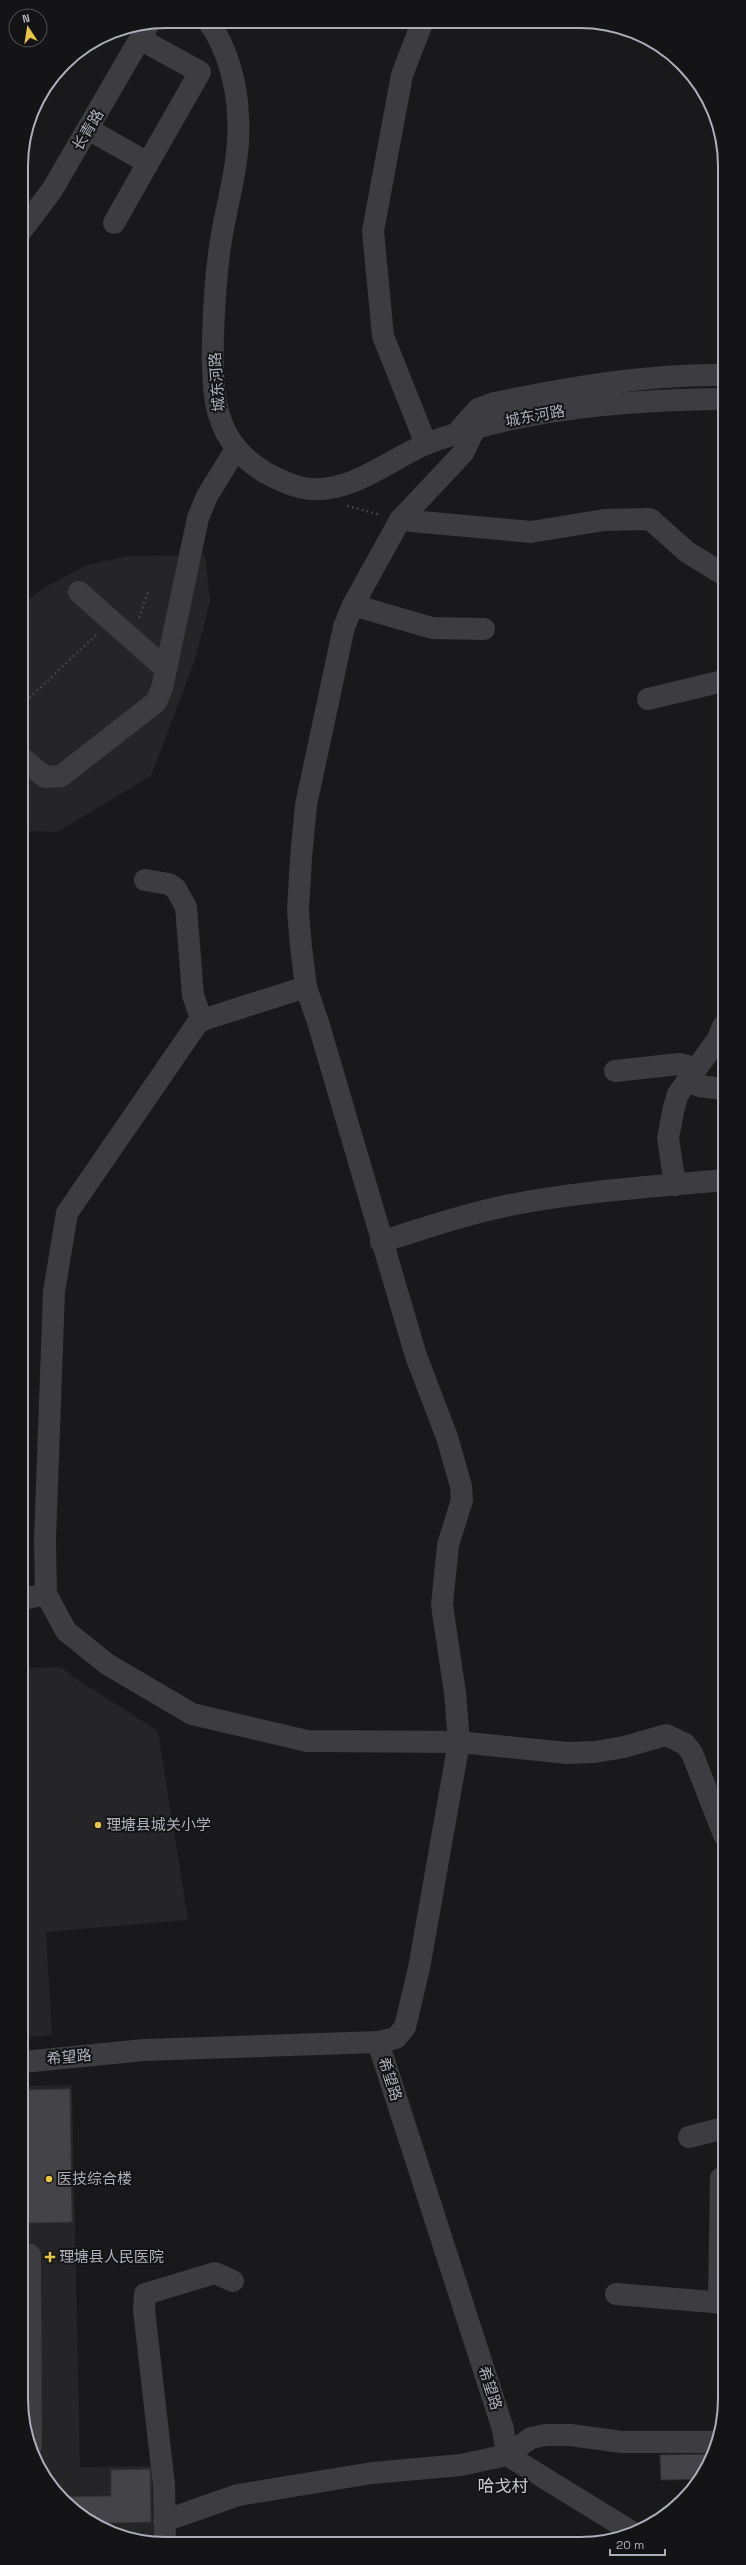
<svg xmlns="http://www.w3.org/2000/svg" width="746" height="2565" font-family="'Space Grotesk','Noto Sans SC',sans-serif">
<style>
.built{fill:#252528}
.building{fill:#434348;stroke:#333337}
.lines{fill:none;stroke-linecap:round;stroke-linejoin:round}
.path{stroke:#404146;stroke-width:2.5;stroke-dasharray:2 3;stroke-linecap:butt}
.minor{stroke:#3c3c41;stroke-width:22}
.poi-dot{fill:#e8c644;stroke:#141416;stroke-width:1.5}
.labels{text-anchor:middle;stroke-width:4;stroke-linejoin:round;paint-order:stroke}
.street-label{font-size:15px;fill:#acaeba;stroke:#141416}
.poi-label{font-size:15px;fill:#acaeba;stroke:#141416;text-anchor:start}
.quarter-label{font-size:17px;fill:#cdced6;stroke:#141416}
.rim{fill:none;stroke:#acaeba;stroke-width:2}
</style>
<rect width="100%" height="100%" fill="#19191b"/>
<!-- built -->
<g class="built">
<polygon points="205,555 210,601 195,660 151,776 57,832 22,831 22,604 47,586 87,565 128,556"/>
<polygon points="61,1667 75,1678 158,1731 188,1920 46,1932 52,2035 23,2038 23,1668"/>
<polygon points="72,2085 80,2467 152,2466 153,2536 125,2537 102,2529 64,2502 40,2471 24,2427 23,2086"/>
</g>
<!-- building -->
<g class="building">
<polygon points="70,2089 72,2222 27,2223 23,2090"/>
<polygon points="714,2454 699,2479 661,2480 660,2455"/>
<polygon points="150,2469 151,2522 104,2523 104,2530 60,2497 111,2496 111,2470"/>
</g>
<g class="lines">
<!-- path -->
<g class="path">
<polyline points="347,506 381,515"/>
<polyline points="139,618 148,592"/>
<polyline points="22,705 97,634"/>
</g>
<!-- minor -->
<g class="minor">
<path d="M208,21c19,26 29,63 30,95 3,40 -9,79 -16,118 -7,40 -15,144 -3,181 8,27 24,44 47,58 14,7 29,15 45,16 42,3 78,-29 115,-45 15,-6 33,-11 50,-16 79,-22 164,-28 247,-29"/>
<polyline points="422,23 402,75 373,231 383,336 426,444"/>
<polyline points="88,129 148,163 200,72 140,39"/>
<polyline points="114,223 148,163"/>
<polyline points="21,231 52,190 148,25"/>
<path d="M456,434l22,-25 16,-6c76,-15 151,-29 229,-28"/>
<polyline points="400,520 531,532 604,520 650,519 687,552 723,574"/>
<polyline points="79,592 166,669"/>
<polyline points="353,605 432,628 484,629"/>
<polyline points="648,699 723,681"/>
<polyline points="22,758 45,777 61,776 156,702 162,688 198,518 207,496 236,449"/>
<polyline points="145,880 169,884 176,889 186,907 193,995 202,1021"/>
<polyline points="306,987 199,1021 67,1213 54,1292 45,1540 46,1594 66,1631 107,1664 192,1714 307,1741 459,1742 567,1753 595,1752 624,1747 666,1735 685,1744 692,1753 724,1835"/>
<polyline points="615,1071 679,1064 696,1068"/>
<polyline points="687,1081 700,1086 723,1089"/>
<polyline points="675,1185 668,1138 674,1107 678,1094 718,1039 723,1026"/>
<path d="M381,1242c43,-14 85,-28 129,-37 70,-14 142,-18 213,-25"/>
<polyline points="23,1599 46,1594"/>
<polyline points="378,2042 503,2429 507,2455 632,2532"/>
<polyline points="23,2062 144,2050 378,2042 396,2038 405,2027 419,1968 459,1742 455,1693 442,1605 448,1545 462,1500 461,1486 447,1437 416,1356 318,1022 306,987 301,947 298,910 301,858 306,805 344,627 353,605 400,520 463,453 475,428"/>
<polyline points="689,2137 724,2128"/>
<polyline points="30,2255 31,2446"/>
<polyline points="616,2294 725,2303"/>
<polyline points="719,2303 721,2178"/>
<polyline points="164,2521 238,2495 372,2473 461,2465 507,2455 531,2438 545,2435 570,2435 622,2442 717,2442"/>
<polyline points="165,2541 164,2485 144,2310 145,2294 215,2273 233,2281"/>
</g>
</g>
<!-- markers -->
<g class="poi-dot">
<circle cx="98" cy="1825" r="4"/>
<circle cx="49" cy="2179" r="4"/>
<path d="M48 2251h4v4h4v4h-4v4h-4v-4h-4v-4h4z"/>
</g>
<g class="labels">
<!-- street labels -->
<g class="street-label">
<text transform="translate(88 130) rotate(-59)" y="5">长青路</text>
<text transform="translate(217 382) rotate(-94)" y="5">城东河路</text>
<text transform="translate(535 416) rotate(-10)" y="5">城东河路</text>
<text transform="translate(69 2057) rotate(-5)" y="5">希望路</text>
<text transform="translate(390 2079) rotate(72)" y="5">希望路</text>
<text transform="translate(490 2388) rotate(72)" y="5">希望路</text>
</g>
<!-- poi labels -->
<g class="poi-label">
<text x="106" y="1830">理塘县城关小学</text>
<text x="57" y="2184">医技综合楼</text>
<text x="59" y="2262">理塘县人民医院</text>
</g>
<!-- quarter labels -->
<g class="quarter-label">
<text x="503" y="2492">哈戈村</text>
</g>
</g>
<!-- crop -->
<path d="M0 0H746V2565H0ZM166 28H580A138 138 0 0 1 718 166V2399A138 138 0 0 1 580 2537H166A138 138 0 0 1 28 2399V166A138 138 0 0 1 166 28Z" fill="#141416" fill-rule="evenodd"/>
<path class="rim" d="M166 28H580A138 138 0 0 1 718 166V2399A138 138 0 0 1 580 2537H166A138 138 0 0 1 28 2399V166A138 138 0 0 1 166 28Z"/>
<!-- north arrow -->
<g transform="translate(28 28) rotate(348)"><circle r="19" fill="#141416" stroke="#515258"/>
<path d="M0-3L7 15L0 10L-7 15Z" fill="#e8c644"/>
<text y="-6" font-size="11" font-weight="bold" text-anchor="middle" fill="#acaeba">N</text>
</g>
<!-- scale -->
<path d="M610 2549v6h55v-6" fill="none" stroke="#acaeba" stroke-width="2"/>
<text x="616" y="2549" font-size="12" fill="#acaeba" stroke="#141416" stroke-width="3" paint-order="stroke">20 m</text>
</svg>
